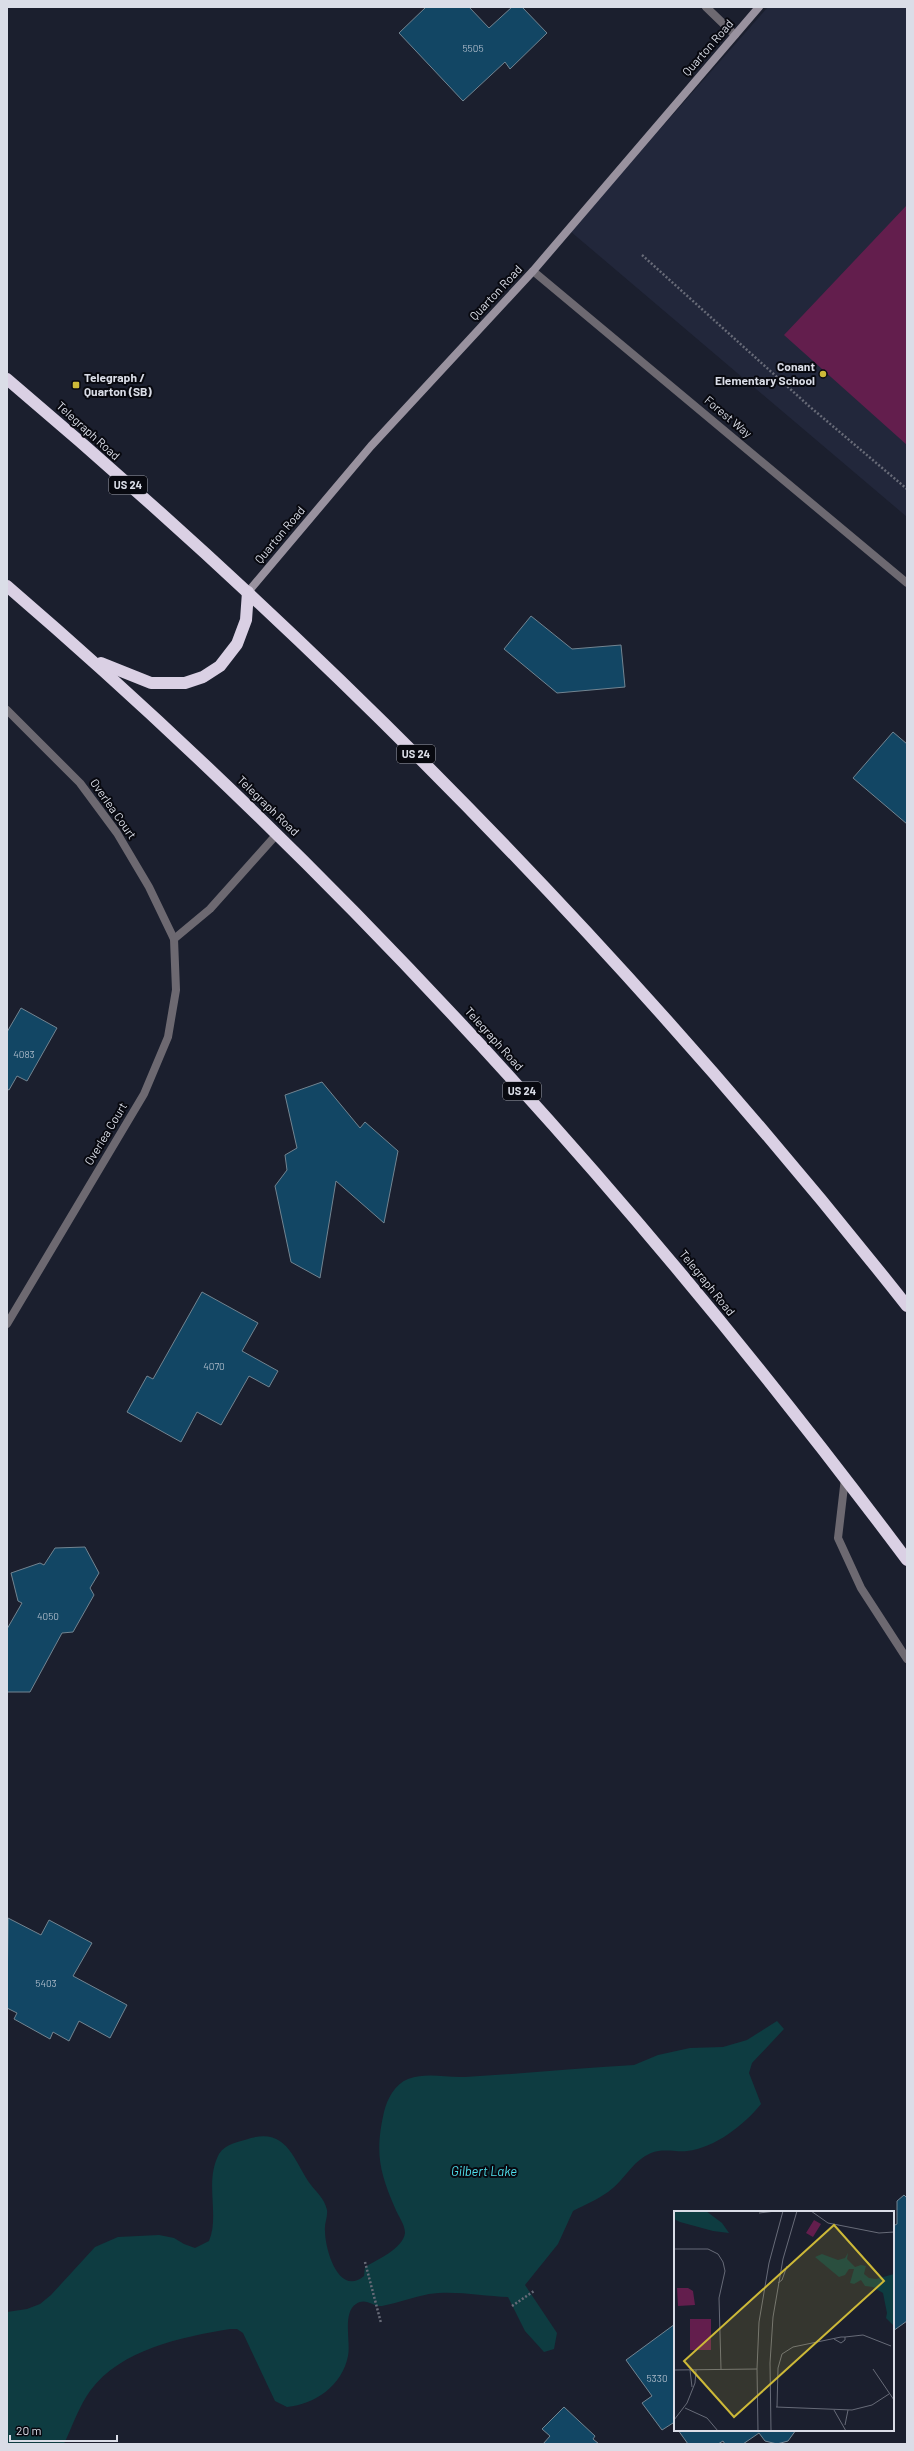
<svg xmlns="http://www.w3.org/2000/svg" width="914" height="2451" font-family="Barlow,sans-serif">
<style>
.built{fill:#22273b}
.green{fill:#631e4d}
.water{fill:#0e3c41}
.building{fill:#124664;stroke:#728491}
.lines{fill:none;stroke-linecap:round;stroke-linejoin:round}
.path{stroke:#686b78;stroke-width:2.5;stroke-dasharray:2 2;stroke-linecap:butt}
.lane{stroke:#6d6971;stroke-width:8}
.street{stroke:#6d6971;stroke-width:8}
.secondary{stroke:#99929f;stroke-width:8}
.highway{stroke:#dad0e4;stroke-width:12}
.poi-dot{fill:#cdb938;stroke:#080910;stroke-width:1.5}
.labels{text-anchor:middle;stroke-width:4;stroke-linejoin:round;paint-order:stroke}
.number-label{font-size:10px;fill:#a8b7c6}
.shield{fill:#080910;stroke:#9b9da6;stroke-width:1}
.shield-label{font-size:11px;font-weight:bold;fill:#dadde7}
.street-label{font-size:12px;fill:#dadde7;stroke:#080910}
.poi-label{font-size:12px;font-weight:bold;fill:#dadde7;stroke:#080910;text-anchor:end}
.water-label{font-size:13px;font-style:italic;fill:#4fdfec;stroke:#080910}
.inset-road{fill:none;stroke:#676b78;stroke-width:1}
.view{fill:#cdb938;fill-opacity:0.15;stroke:#cdb938;stroke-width:2}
.inset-edge{fill:none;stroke:#dadde7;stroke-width:2}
</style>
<rect width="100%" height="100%" fill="#1b1f2e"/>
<!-- built -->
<polygon class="built" points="768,7 907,7 907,517 570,231"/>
<!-- green -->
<polygon class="green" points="907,205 907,445 784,335"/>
<!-- water -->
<path class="water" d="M777,2021l7,8 -32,34 -3,10 12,31c-17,21 -46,44 -74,47 -13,1 -24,-3 -36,2 -19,8 -27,28 -43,39 -11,8 -24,13 -35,19l-15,33 -33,41 32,48 -3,16 -10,3 -19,-21 -17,-34c-25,-1 -54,-7 -79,-3 -16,3 -31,9 -47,12 -9,1 -16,-9 -26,-2 -14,9 -5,38 -8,52 -6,30 -33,48 -61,51l-12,-6 -32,-68 -6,-4h-7c-48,8 -109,20 -140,62 -11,15 -18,36 -26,53h-57v-132l20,-3 13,-5 11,-9 44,-48 23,-10 41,-2 15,3 10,6 11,4 14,-7c11,-26 -5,-59 10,-87 7,-11 20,-12 32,-16 37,-10 43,24 60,47 7,9 13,13 16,25 1,7 -3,14 -2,21 0,19 14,66 39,45l1,-9c11,-7 38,-18 40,-34 0,-9 -7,-17 -10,-25 -16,-37 -20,-56 -11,-96 3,-13 11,-28 24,-33 20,-7 37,-1 57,-2 56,-3 113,-9 169,-12l24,-10 32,-7 33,-1 24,-7z"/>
<!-- building -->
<g class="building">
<polygon points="426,7 469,7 489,28 512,7 522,7 547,33 510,69 505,62 463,101 399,33"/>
<polygon points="531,616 572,649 621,645 625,687 557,693 504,649"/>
<polygon points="893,732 907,744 907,824 853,778"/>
<polygon points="21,1008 57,1028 27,1081 17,1076 9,1090 7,1089 7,1032"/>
<polygon points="322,1082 360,1128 365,1122 398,1151 384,1223 336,1181 320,1278 291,1262 275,1186 287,1170 285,1155 297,1148 285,1095"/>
<polygon points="202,1292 258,1323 242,1351 278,1371 269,1387 249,1376 221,1425 197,1412 181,1442 127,1412 147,1376 153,1379"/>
<polygon points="85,1547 99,1573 90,1588 94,1595 73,1632 62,1633 30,1692 7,1692 7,1629 22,1603 18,1601 11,1573 40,1563 44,1565 55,1548"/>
<polygon points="8,1918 41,1935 49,1920 92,1943 73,1976 127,2005 110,2038 79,2021 69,2041 53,2032 50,2039 14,2019 17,2013 7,2008"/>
<polygon points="904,2195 907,2198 907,2321 893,2331 893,2226 897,2224 897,2201"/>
<polygon points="675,2324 675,2426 673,2423 662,2430 642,2403 652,2396 626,2360"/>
<polygon points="564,2407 595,2436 593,2439 599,2444 543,2444 550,2436 542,2429"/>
<polygon points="678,2430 796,2430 788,2441 777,2444 765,2441 759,2433 743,2444 725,2444 723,2441 718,2444 688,2444"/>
</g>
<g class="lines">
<!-- path -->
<g class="path">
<polyline points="642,255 809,406 907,489"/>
<polyline points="365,2262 381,2323"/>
<polyline points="512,2306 534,2291"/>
</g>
<!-- lane -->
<polyline class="lane" points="845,1478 838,1538 861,1588 907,1659"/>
<!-- street -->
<g class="street">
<polyline points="706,7 735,35"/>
<polyline points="533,271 907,583"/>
<polyline points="7,710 80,783 117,833 149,887 174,939 176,990 168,1037 144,1094 7,1324"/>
<polyline points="174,939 210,909 277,834"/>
</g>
<!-- secondary -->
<polyline class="secondary" points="248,592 371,446 533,271 759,7"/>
<!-- highway -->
<g class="highway">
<path d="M7,379c330,279 632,588 900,927"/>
<path d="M7,586c336,289 635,619 900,974"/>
<polyline points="101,663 151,683 185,683 203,677 220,666 237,644 246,620 248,592"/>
</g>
</g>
<!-- markers -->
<g class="poi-dot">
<circle cx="823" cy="374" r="4"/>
<rect x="72" y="381" width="8" height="8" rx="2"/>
</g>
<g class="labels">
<!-- number labels -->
<g class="number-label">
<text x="473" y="52">5505</text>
<text x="24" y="1058">4083</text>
<text x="214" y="1370">4070</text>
<text x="48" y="1620">4050</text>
<text x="46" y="1987">5403</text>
<text x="657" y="2382">5330</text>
</g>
<!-- shield labels -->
<g class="shield">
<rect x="109" y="476" width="38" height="18" rx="3"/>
<rect x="397" y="745" width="38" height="18" rx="3"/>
<rect x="503" y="1082" width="38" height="18" rx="3"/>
</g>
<g class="shield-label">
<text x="128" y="489">US 24</text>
<text x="416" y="758">US 24</text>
<text x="522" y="1095">US 24</text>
</g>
<!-- street labels -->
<g class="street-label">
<text transform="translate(708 48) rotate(-49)" y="4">Quarton Road</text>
<text transform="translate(496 293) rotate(-47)" y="4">Quarton Road</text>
<text transform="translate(728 417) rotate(40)" y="4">Forest Way</text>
<text transform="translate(88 431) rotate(42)" y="4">Telegraph Road</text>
<text transform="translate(280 535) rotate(-50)" y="4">Quarton Road</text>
<text transform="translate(268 806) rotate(44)" y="4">Telegraph Road</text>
<text transform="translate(113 809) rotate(55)" y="4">Overlea Court</text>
<text transform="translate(494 1039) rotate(48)" y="4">Telegraph Road</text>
<text transform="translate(106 1134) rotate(-59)" y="4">Overlea Court</text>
<text transform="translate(707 1283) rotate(51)" y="4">Telegraph Road</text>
</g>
<!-- poi labels -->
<g class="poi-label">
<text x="815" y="371">Conant<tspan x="815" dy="14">Elementary School</tspan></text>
<text x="84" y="382" text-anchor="start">Telegraph /<tspan x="84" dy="14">Quarton (SB)</tspan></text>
</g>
<!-- water labels -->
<g class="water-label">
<text x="484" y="2176">Gilbert Lake</text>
</g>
</g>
<!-- overview -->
<g transform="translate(674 2211)">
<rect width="220" height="220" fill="#1b1f2e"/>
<path d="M140,9l7,4 -8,13 -7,-4zM3,77h11l5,3 2,14 -17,1zM16,108h21v31h-21z" fill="#631e4d"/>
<path d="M0,0h32l16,12 7,10 -16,-2 -33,-9 -6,-3zM174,42l-1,6 8,8 6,-2 5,1 -2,8 5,4 7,1 18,-5v52l-8,-8 1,-5 -4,-20 -10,-6 -8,-1 -4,-6 -7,4 -4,-1 4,-14h-5l-4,6 -6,2 -24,-20 7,-3 16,6 7,-2z" fill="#0e3c41"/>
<path class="inset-road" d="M137,0l17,12 51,10 15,-1M85,2l17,-2M0,38h34l10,5 5,8 2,9 -6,27 2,71M104,72l4,-3 5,-14M171,126l18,-2 28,11M199,158l21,31M0,159l83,-1M16,159l2,17M102,196l76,3 20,-5 17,-11M103,196l1,-39 4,-14 11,-7 48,-10h4v3l-4,3 -7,-4M11,197l22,10 11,13M160,199l12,21M0,209l13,-17 8,-20 1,-13M171,214l3,-15M84,220l-1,-62 2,-47 10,-59 14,-52M97,220l-1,-68 3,-46 10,-58 14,-48"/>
<path class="view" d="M160,14l50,56 -150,136 -50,-56z"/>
<rect width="220" height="220" class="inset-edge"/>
</g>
<!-- border -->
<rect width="914" height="2451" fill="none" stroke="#dadde7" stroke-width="16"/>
<!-- scale -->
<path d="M10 2435v6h107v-6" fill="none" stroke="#dadde7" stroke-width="2"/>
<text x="16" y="2435" font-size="12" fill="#dadde7" stroke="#080910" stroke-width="3" paint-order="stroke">20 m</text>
</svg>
